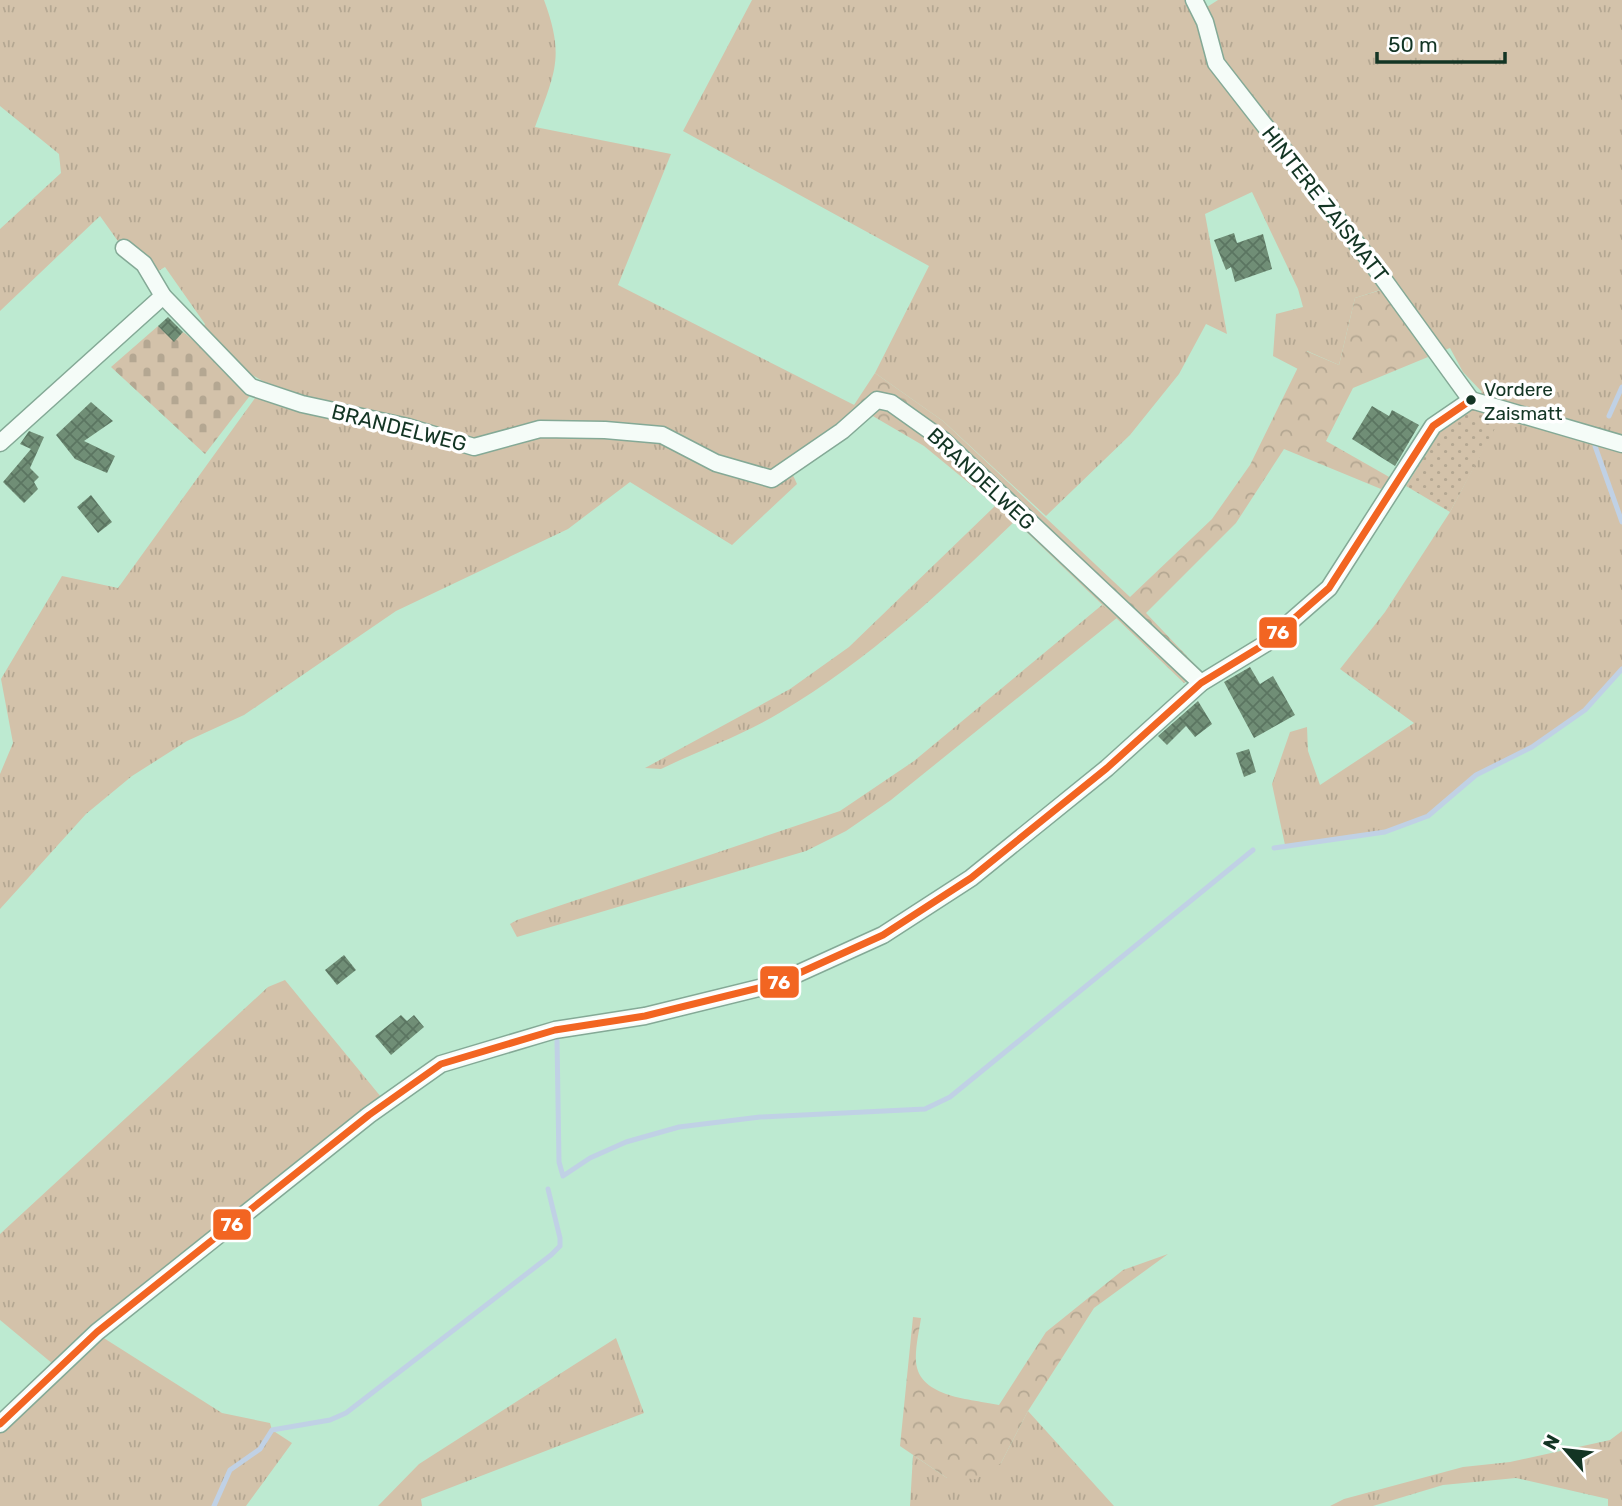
<svg xmlns="http://www.w3.org/2000/svg" width="1622" height="1506" font-family="Rubik,sans-serif">
<style>
.grass{fill:url(#grass-tufts)}
.forest{fill:url(#forest-crowns)}
.cemetery{fill:url(#cemetery-stones)}
.garden{fill:url(#garden-dots)}
.lines{fill:none;stroke-linecap:round;stroke-linejoin:round}
.stream{stroke:#c0d1e5;stroke-width:5}
.building{fill:url(#building-cross-hatch)}
.minor-casing{stroke:#84a996;stroke-width:19}
.minor{stroke:#f5fcf8;stroke-width:16}
.bus-1-casing{stroke:#fff;stroke-width:12}
.bus-1{stroke:#f26522;stroke-width:7}
.bus-dot{fill:#133524;stroke:#fff;stroke-width:2.5}
.labels{text-anchor:middle;stroke-width:7;stroke-linejoin:round;paint-order:stroke}
.bus-label{font-size:19px;fill:#133524;stroke:#fff;text-anchor:start}
.street-label{font-size:21px;fill:#133524;stroke:#fff}
.line-badge{stroke:#fff;stroke-width:2.5}
.badge-label{font-size:19px;text-anchor:middle;font-weight:bold;fill:#fff}
</style>
<defs>
<pattern id="grass-tufts" width="24" height="20" patternUnits="userSpaceOnUse" patternTransform="scale(1.75)"><rect width="24" height="20" fill="#d3c2aa"/><path d="M3 7l-1-3M5 7V3M7 7l1-3M15 17l-1-3M17 17v-4M19 17l1-3" fill="none" stroke="#b4a792"/></pattern>
<pattern id="forest-crowns" width="20" height="18" patternUnits="userSpaceOnUse" patternTransform="scale(1.75)"><rect width="20" height="18" fill="#d3c2aa"/><path d="M2 6a3 3 0 1 1 6 0M12 15a3 3 0 1 1 6 0" fill="none" stroke="#b4a792"/></pattern>
<pattern id="cemetery-stones" width="16" height="16" patternUnits="userSpaceOnUse" patternTransform="scale(1.75)"><rect width="16" height="16" fill="#d3c2aa"/><path d="M2 7V4a2 2 0 0 1 4 0v3zM10 15v-3a2 2 0 0 1 4 0v3z" fill="#b4a792"/></pattern>
<pattern id="garden-dots" width="8" height="8" patternUnits="userSpaceOnUse" patternTransform="scale(1.75)"><rect width="8" height="8" fill="#d3c2aa"/><path d="M2 2h.1M6 6h.1" fill="none" stroke="#b4a792" stroke-width="1.8" stroke-linecap="round"/></pattern>
<pattern id="building-cross-hatch" width="8" height="8" patternUnits="userSpaceOnUse" patternTransform="scale(1.75)"><rect width="8" height="8" fill="#708e76"/><path d="M0 0l8 8M0 8l8-8" fill="none" stroke="#5b7561"/></pattern>
</defs>
<rect width="100%" height="100%" fill="#bdead1"/>
<!-- grass -->
<g class="grass">
<path d="M0,0h544c21,57 11,72 -9,127l136,27 -53,131 250,127 -77,59 6,13 -65,61 -102,-63 -62,47 -172,82 -152,104 -57,26 -55,35 -46,38 -86,95v-135l13,-31 -12,-64 61,-103 56,12 148,-205 -19,-11 -45,-42 3,-6 -40,-57 -20,12 -45,-63 -100,95v-82l61,-56 -2,-19 -59,-48z"/>
<polygon points="752,0 1202,0 1207,7 1218,0 1622,0 1622,669 1585,710 1531,747 1476,775 1428,816 1385,832 1285,845 1272,784 1290,732 1307,727 1308,751 1320,785 1414,723 1340,669 1385,612 1450,512 1499,419 1468,405 1482,392 1463,372 1450,348 1428,357 1380,290 1355,298 1339,365 1307,351 1298,369 1273,356 1276,314 1303,307 1298,289 1252,192 1205,214 1227,334 1206,324 1179,374 1130,435 1046,516 943,421 875,373 929,266 683,131"/>
<path d="M995,506l20,15c-73,70 -146,139 -234,191 -37,23 -81,38 -120,57l-16,-1 145,-79 59,-42z"/>
<polygon points="1102,605 1118,617 891,800 846,831 806,851 517,937 510,924 517,920 840,811 914,761"/>
<polygon points="285,980 386,1103 99,1335 222,1413 270,1423 272,1430 292,1443 246,1506 0,1506 0,1431 59,1369 0,1320 0,1234 268,987"/>
<polygon points="616,1338 644,1413 421,1499 422,1506 378,1506 419,1464"/>
<polygon points="1028,1411 1114,1506 910,1506 913,1455 947,1478 1001,1463"/>
<polygon points="1622,1431 1622,1506 1608,1506 1608,1499 1516,1478 1443,1485 1373,1506 1330,1506 1344,1499 1463,1467 1510,1462 1610,1440"/>
</g>
<!-- forest -->
<g class="forest">
<polygon points="1381,290 1428,357 1353,388 1326,441 1391,478 1381,489 1284,449 1236,523 1146,613 1202,672 1184,683 1015,521 924,446 854,405 875,373 943,421 1130,597 1212,519 1250,465 1306,351 1339,365 1355,298"/>
<path d="M1168,1254l-74,54 -66,103 -27,52 -25,16 -29,-1 -47,-32 13,-129 8,1c-2,14 -6,30 -5,44 3,36 56,37 83,43l47,-73 77,-62z"/>
</g>
<!-- cemetery -->
<polygon class="cemetery" points="158,326 174,341 183,332 187,335 252,393 205,454 111,367"/>
<!-- garden -->
<polygon class="garden" points="1468,405 1500,419 1450,512 1406,486 1440,432"/>
<g class="lines">
<!-- stream -->
<g class="stream">
<polyline points="1609,416 1622,387"/>
<polyline points="1595,446 1622,522"/>
<polyline points="1274,848 1385,832 1428,816 1476,775 1532,747 1585,710 1622,669"/>
<polyline points="557,1040 559,1162 563,1176 590,1158 626,1142 679,1127 760,1117 925,1109 950,1097 1253,850"/>
<polyline points="214,1506 230,1470 260,1449 272,1430 330,1420 346,1413 551,1255 560,1246 560,1238 548,1189"/>
</g>
</g>
<!-- building -->
<g class="building">
<polygon points="1234,233 1237,243 1263,234 1272,269 1235,282 1231,267 1226,270 1214,240"/>
<polygon points="168,317 183,332 174,342 158,326"/>
<polygon points="91,402 113,421 84,441 115,456 107,473 75,459 56,435"/>
<polygon points="1372,406 1389,416 1392,410 1419,425 1395,466 1352,439"/>
<polygon points="29,431 44,437 30,468 39,477 34,482 38,489 24,503 3,482 31,449 20,444"/>
<polygon points="91,495 112,522 98,533 77,507"/>
<polygon points="1250,667 1260,684 1273,676 1295,715 1254,738 1224,682"/>
<polygon points="1198,701 1212,724 1195,737 1186,726 1167,745 1158,736"/>
<polygon points="1249,749 1256,772 1244,777 1236,753"/>
<polygon points="344,955 356,970 337,985 325,970"/>
<polygon points="401,1015 407,1021 414,1015 424,1027 391,1055 375,1036"/>
</g>
<g class="lines">
<!-- minor casing -->
<g class="minor-casing">
<g id="minor">
<polyline points="1194,0 1205,22 1216,63 1371,262 1471,400"/>
<polyline points="124,248 144,264 163,296 251,387 302,404 408,427 474,447 540,429 605,430 662,435 716,463 772,479 842,431 877,400 891,403 943,440 1201,683"/>
<polyline points="1471,400 1622,444"/>
<polyline points="0,443 163,296"/>
<polyline points="0,1424 97,1332 369,1115 441,1064 555,1030 645,1016 775,984 883,935 971,878 1107,768 1201,683 1265,644 1329,588 1433,426 1471,400"/>
</g>
</g>
<!-- minor -->
<use href="#minor" class="minor"/>
<!-- bus-1 casing -->
<g class="bus-1-casing">
<polyline id="bus-1" points="0,1424 97,1332 369,1115 441,1064 555,1030 645,1016 775,984 883,935 971,878 1107,768 1201,683 1265,644 1329,588 1433,426 1471,400"/>
</g>
<!-- bus-1 -->
<use href="#bus-1" class="bus-1"/>
</g>
<!-- markers -->
<circle class="bus-dot" cx="1471" cy="400" r="6"/>
<g class="labels">
<!-- bus labels -->
<g class="bus-label">
<text x="1484" y="396">Vordere<tspan x="1484" dy="24">Zaismatt</tspan></text>
</g>
<!-- street labels -->
<g class="street-label">
<text transform="translate(1325 204) rotate(52)" y="7">HINTERE ZAISMATT</text>
<text transform="translate(399 428) rotate(14)" y="7">BRANDELWEG</text>
<text transform="translate(981 479) rotate(43)" y="7">BRANDELWEG</text>
</g>
</g>
<g class="line-badge">
<rect x="1258" y="616" width="40" height="33" rx="7" fill="#f26522"/>
<rect x="759" y="965" width="41" height="34" rx="7" fill="#f26522"/>
<rect x="212" y="1208" width="40" height="33" rx="7" fill="#f26522"/>
</g>
<g class="badge-label">
<text x="1278" y="639">76</text>
<text x="779" y="989">76</text>
<text x="232" y="1231">76</text>
</g>
<!-- north arrow -->
<g transform="translate(1566 1450) rotate(298)" stroke="#ffffff" stroke-width="5" paint-order="stroke">
<path d="M0-5L12 26L0 18L-12 26Z" fill="#133524"/>
<text y="-10" font-size="19" font-weight="bold" text-anchor="middle" fill="#133524">N</text>
</g>
<!-- scale -->
<path d="M1377 52v10h128v-10" fill="none" stroke="#133524" stroke-width="3.5"/>
<text x="1388" y="52" font-size="21" fill="#133524" stroke="#ffffff" stroke-width="5" paint-order="stroke">50 m</text>
</svg>
